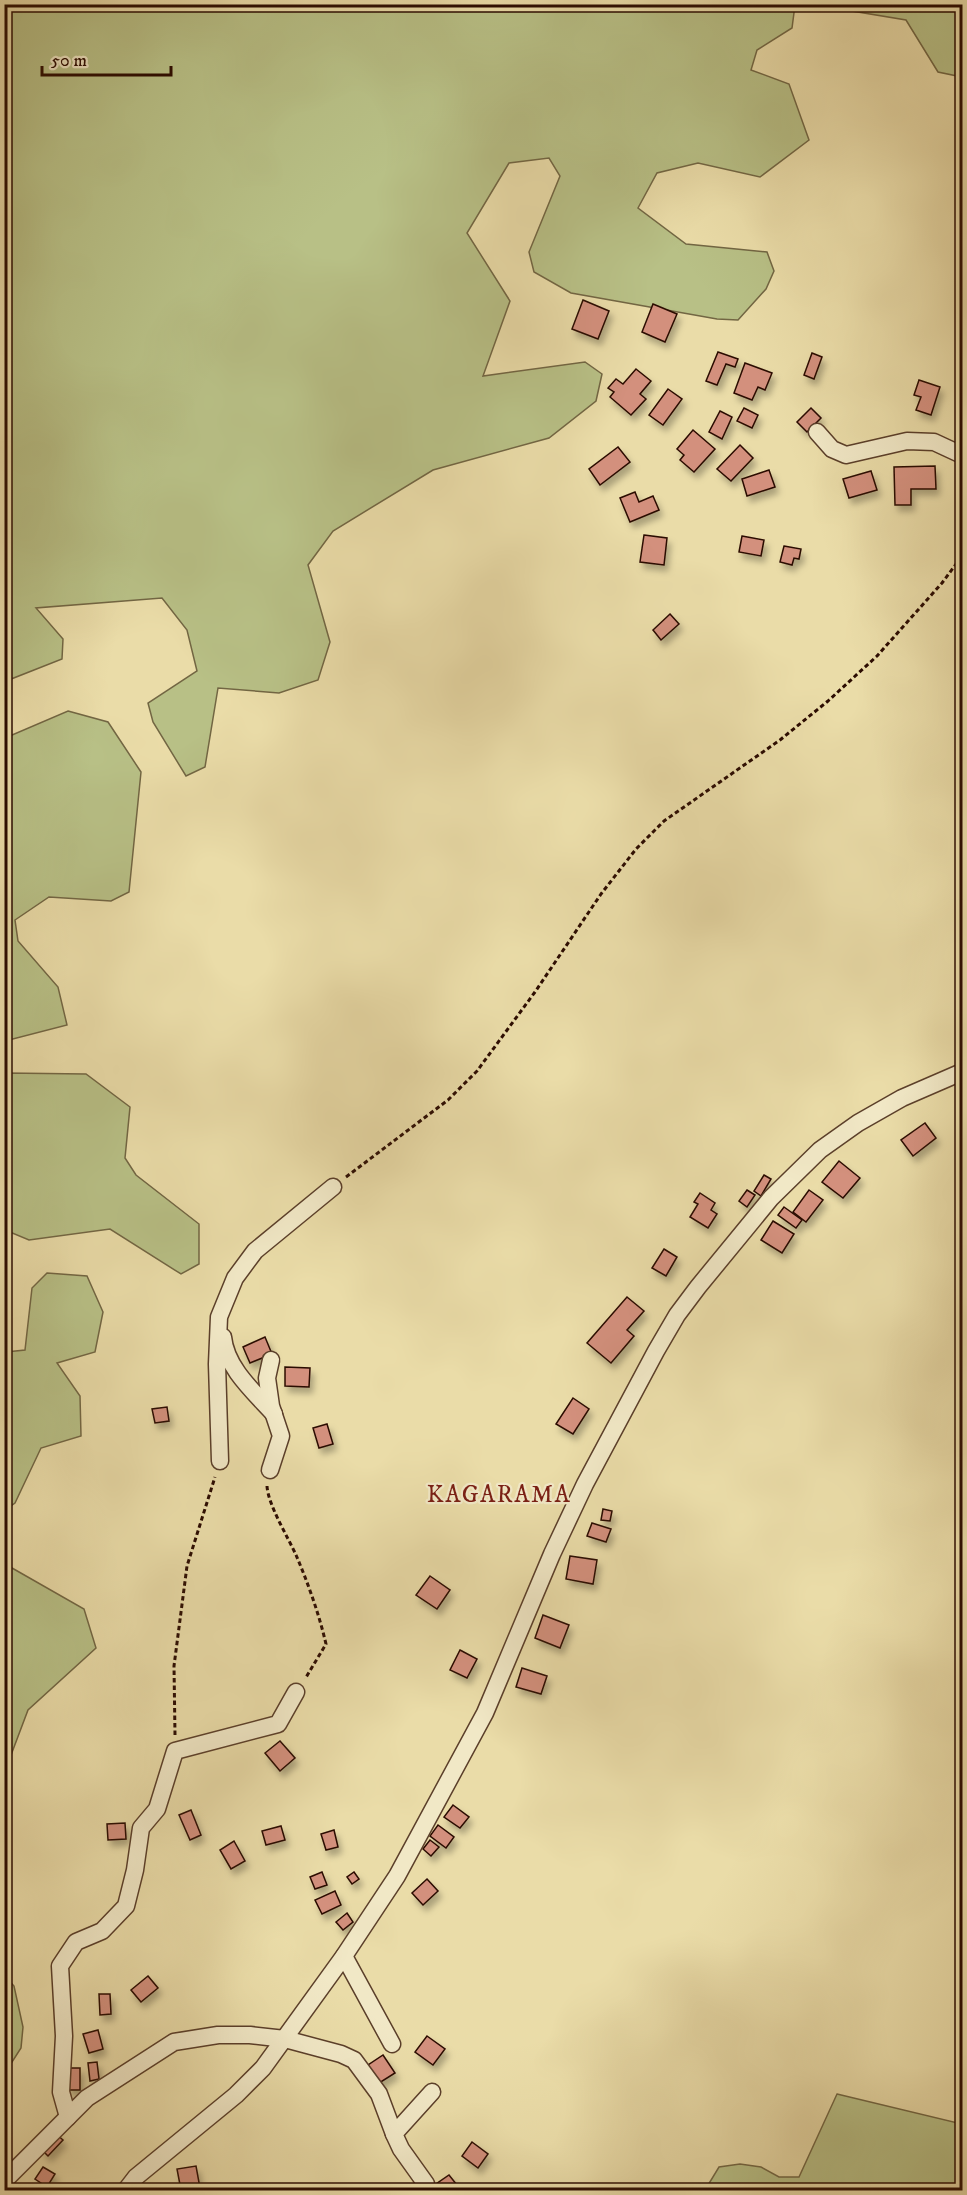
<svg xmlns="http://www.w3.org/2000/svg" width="967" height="2195" font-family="'IM FELL DW Pica',serif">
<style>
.green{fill:#b8c086;stroke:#726643;stroke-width:1.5}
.building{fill:#d3907d;stroke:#2b0b00;stroke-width:1.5;filter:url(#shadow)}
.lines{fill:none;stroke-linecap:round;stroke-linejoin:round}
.street-casing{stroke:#5b3f2a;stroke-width:19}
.path{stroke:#2b0b00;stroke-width:3;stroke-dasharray:4.5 3;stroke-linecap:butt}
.street{stroke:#f1e8c6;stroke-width:16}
.labels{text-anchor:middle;stroke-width:4.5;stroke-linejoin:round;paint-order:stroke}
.quarter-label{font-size:24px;letter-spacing:1.5px;fill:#7a1f14;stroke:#f1e8c6}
</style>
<defs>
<filter id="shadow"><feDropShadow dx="3.5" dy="6" stdDeviation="3" flood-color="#0004"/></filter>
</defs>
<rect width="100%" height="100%" fill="#eadca8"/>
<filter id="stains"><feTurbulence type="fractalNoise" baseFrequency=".00333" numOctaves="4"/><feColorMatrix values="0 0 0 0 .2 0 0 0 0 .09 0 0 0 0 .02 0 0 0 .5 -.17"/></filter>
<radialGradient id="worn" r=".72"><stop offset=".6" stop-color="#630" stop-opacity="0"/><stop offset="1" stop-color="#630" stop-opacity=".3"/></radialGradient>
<!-- green -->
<g class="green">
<polygon points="4,5 795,5 792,28 757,50 751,70 789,84 809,140 760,177 698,163 657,173 638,208 686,244 767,252 774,271 766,289 738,320 717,319 571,293 534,272 529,252 560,176 549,158 509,163 467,233 510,301 483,376 585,362 602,374 596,401 549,438 433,470 333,531 308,565 330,642 318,680 279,693 218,688 205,767 186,776 153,722 148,703 197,671 187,630 162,598 36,608 63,639 62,659 6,681 5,680"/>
<polygon points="844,5 962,5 962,77 938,72 906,20 846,10"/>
<polygon points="68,711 108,722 141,772 129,892 111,901 49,897 15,920 18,941 58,987 67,1025 9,1040 4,1038 5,738"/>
<polygon points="5,1073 86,1074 130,1107 125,1158 136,1175 199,1224 199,1264 181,1274 110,1229 29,1240 5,1230"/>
<polygon points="47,1273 87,1276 103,1312 95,1352 57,1363 80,1396 81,1436 41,1448 15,1503 5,1510 5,1350 6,1352 25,1350 32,1288"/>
<polygon points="5,1564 84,1609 96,1648 28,1710 5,1771"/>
<polygon points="5,1976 14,1986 23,2027 21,2048 5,2073"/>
<polygon points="837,2094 962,2124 962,2190 705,2190 719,2167 740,2164 761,2167 779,2177 799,2177"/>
</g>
<!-- building -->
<g class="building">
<polygon points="583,300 609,311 598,339 572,329"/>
<polygon points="653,304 677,314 665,342 642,332"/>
<polygon points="718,352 738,359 735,367 726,364 717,385 706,381"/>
<polygon points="812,353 822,357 814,379 804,375"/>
<polygon points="745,363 772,373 765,390 758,387 752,400 734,393"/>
<polygon points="636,369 651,381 640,394 646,399 631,415 610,397 614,392 608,388 616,379 623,384"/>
<polygon points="919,380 940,387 931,415 916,410 921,397 914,395"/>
<polygon points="668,389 682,399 663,425 649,415"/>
<polygon points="744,408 758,415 752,428 737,421"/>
<polygon points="811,408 821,418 807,432 797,422"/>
<polygon points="720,411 732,417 722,439 709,432"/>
<polygon points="693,430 715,449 694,472 680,460 684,455 677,449"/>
<polygon points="740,445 753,458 731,481 717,469"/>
<polygon points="618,447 630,462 600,485 589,469"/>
<polygon points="935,466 936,489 911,489 911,505 895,505 894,467"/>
<polygon points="769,470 775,487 747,496 742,479"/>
<polygon points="871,471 877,490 849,498 843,479"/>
<polygon points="635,492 639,502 653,496 659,510 630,522 620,498"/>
<polygon points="644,535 667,538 664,565 640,562"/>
<polygon points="742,536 764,540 761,556 739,552"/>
<polygon points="784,546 801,549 799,559 794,558 792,565 780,562"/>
<polygon points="670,614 679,624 661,640 653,630"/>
<polygon points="925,1123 936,1138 913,1156 901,1140"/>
<polygon points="839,1161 860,1178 843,1198 822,1182"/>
<polygon points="764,1175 771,1179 761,1196 754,1191"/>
<polygon points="747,1190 755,1195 747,1207 739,1201"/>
<polygon points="809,1190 823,1200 806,1222 793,1212"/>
<polygon points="700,1193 715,1203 711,1210 717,1214 708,1228 690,1217 698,1204 694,1202"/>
<polygon points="784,1207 802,1220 796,1228 778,1215"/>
<polygon points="773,1221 794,1234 782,1253 761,1240"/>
<polygon points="664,1249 677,1257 666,1276 652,1268"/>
<polygon points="627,1297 644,1311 627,1330 634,1336 611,1363 587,1343"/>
<polygon points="265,1337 272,1354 250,1363 243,1347"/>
<polygon points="285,1367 310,1368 309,1387 285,1386"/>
<polygon points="573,1398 589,1409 573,1434 556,1424"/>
<polygon points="167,1407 169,1421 155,1423 152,1409"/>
<polygon points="327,1424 333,1444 319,1448 313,1428"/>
<polygon points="603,1509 612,1511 610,1521 601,1520"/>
<polygon points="592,1523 611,1529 606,1542 587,1536"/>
<polygon points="570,1556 597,1560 593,1584 566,1579"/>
<polygon points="430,1576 450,1590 437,1609 416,1595"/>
<polygon points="543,1615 569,1625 560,1648 535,1638"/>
<polygon points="460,1650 477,1659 467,1678 450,1670"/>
<polygon points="522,1668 547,1676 541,1694 516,1687"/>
<polygon points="280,1741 295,1758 280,1771 265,1753"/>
<polygon points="453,1805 469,1817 460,1828 444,1817"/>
<polygon points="191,1810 201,1835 190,1840 179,1815"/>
<polygon points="125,1823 126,1839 108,1840 107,1824"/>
<polygon points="438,1825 454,1837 446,1848 430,1836"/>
<polygon points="281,1826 285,1840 266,1845 262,1831"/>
<polygon points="334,1830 338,1847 326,1850 321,1834"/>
<polygon points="430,1840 439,1847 431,1856 423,1849"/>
<polygon points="234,1841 245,1861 231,1869 220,1850"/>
<polygon points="322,1872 327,1885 315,1889 310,1877"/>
<polygon points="354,1872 359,1879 352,1884 347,1877"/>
<polygon points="427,1879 438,1891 423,1905 412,1893"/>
<polygon points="335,1891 341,1905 322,1914 315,1900"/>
<polygon points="347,1913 353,1922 343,1930 336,1922"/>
<polygon points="148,1976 158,1988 141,2002 131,1990"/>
<polygon points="99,1994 110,1994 111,2014 100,2015"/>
<polygon points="98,2030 103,2049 89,2053 83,2034"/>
<polygon points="427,2036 445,2049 433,2065 415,2052"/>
<polygon points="383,2055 395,2073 376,2085 365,2067"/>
<polygon points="97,2062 99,2079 90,2081 88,2063"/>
<rect x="68" y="2068" width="12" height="22"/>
<polygon points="55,2133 63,2140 48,2156 41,2149"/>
<polygon points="472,2142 488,2154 478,2168 462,2156"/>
<polygon points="196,2166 200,2188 181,2190 177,2169"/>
<polygon points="43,2167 55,2174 47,2187 35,2179"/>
<polygon points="449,2175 461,2190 441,2190 436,2184"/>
</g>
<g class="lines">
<!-- street casing -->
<g class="street-casing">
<g id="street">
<polyline points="817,432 832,449 846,455 907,441 934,442 962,455"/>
<path d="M223,1337c3,31 31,55 51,77"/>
<polyline points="220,1461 217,1364 219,1317 235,1278 255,1251 333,1187"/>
<polyline points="270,1470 281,1436 271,1406 267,1378 271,1360"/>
<polyline points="344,1956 392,2044"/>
<polyline points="68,2117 61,2092 64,2036 60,1966 76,1942 102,1931 126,1906 135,1870 141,1828 157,1809 175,1751 278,1724 296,1692"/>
<polyline points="4,2181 87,2098 174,2042 218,2035 250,2035 285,2039 341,2054 354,2060 379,2094 394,2134"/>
<polyline points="426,2184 401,2149 394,2134 432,2092"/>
<polyline points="126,2190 136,2177 236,2095 263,2068 344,1956 397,1876 485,1713 552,1554 585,1484 656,1351 677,1315 698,1287 771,1198 820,1150 858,1123 902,1098 962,1072"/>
</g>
</g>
<!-- path -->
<g class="path">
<polyline points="346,1177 448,1100 477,1071 535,992 601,894 636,849 664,821 780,740 828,701 877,656 942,583 962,556"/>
<path d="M267,1486c1,19 21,51 29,69 12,28 23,59 30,89l-21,35"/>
<polyline points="175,1735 174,1666 187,1566 215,1477"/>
</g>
<!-- street -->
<use href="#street" class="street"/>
</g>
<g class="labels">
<!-- quarter labels -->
<g class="quarter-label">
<text x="499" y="1502">KAGARAMA</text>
</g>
</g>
<!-- margin -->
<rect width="967" height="2195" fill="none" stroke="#eadca8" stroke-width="24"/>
<rect x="6" y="6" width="955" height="2183" fill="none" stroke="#2b0b00" stroke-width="3"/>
<rect x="12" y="12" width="943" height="2171" fill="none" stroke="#2b0b00" stroke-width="1.5"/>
<!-- scale -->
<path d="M42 66v9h129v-9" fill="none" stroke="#2b0b00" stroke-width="3"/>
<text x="51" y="66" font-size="18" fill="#2b0b00" stroke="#f1e8c6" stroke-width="4.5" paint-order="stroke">50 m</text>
<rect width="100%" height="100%" filter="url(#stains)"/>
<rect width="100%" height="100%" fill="url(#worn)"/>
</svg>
